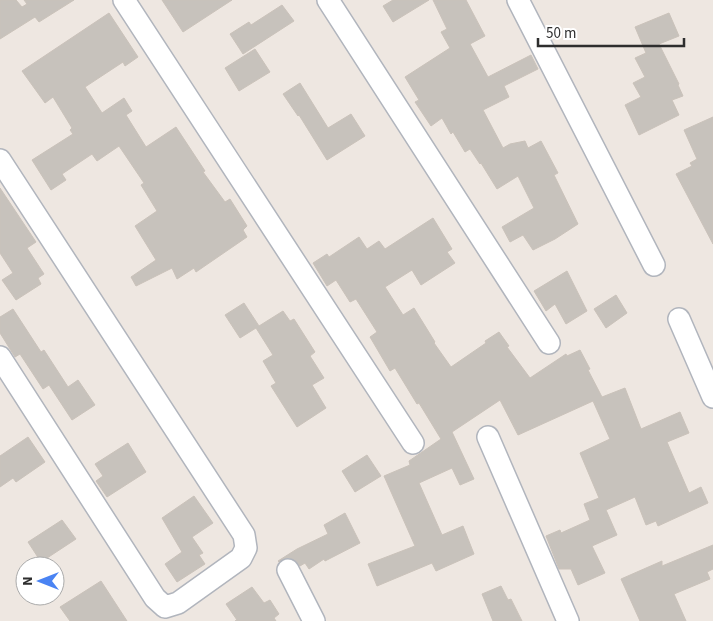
<svg xmlns="http://www.w3.org/2000/svg" width="713" height="621" font-family="'Source Sans 3',sans-serif">
<style>
.building{fill:#c7c2bc;stroke:#cac2ba}
.lines{fill:none;stroke-linecap:round;stroke-linejoin:round}
.minor-casing{stroke:#b1b5bd;stroke-width:24}
.minor{stroke:#fff;stroke-width:21}
</style>
<rect width="100%" height="100%" fill="#eee7e1"/>
<!-- building -->
<g class="building">
<polygon points="0,0 16,0 22,7 27,4 24,0 74,0 39,22 35,17 0,39"/>
<polygon points="162,0 232,0 183,32"/>
<polygon points="393,0 429,0 393,22 383,6"/>
<polygon points="433,0 466,0 485,36 470,44 488,77 531,55 538,69 504,86 509,97 483,110 503,148 510,144 525,141 528,148 541,141 558,173 554,175 578,224 555,239 533,250 523,235 510,242 502,227 534,208 518,176 497,189 481,163 480,164 470,149 465,152 453,132 451,134 442,118 431,126 415,102 419,100 405,77 450,48 441,32 447,29"/>
<polygon points="282,5 294,21 243,54 230,34 249,22 251,25"/>
<polygon points="109,13 138,57 125,66 123,62 85,87 102,113 124,98 132,111 126,115 146,147 176,127 205,171 203,172 225,202 230,199 247,226 243,230 247,237 196,272 194,268 177,279 172,268 136,286 131,277 156,260 135,226 157,211 141,185 144,183 119,146 97,161 92,154 62,174 66,180 51,190 32,160 73,134 70,130 72,128 53,97 45,103 22,71"/>
<polygon points="669,13 679,36 659,44 679,84 678,85 683,96 672,100 679,115 639,135 625,105 641,97 633,83 645,77 635,58 646,53 635,27"/>
<polygon points="255,49 270,72 239,91 225,68"/>
<polygon points="300,83 328,128 351,114 365,136 327,160 299,115 298,116 283,94"/>
<polygon points="713,117 713,244 676,174 692,166 690,163 697,159 684,130"/>
<polygon points="0,188 36,242 27,248 44,274 38,278 41,284 16,300 2,280 13,273 0,253"/>
<polygon points="433,218 452,249 447,252 455,263 421,285 412,270 385,287 403,315 414,308 435,342 434,343 451,367 486,343 485,341 499,332 509,346 507,347 530,378 566,354 567,356 580,350 590,369 588,370 602,397 625,388 641,429 680,412 689,433 667,442 689,493 701,487 708,503 658,526 656,521 646,525 635,497 606,510 617,535 592,546 605,573 578,585 571,569 559,569 546,536 560,530 561,533 590,520 584,504 599,498 580,453 610,439 593,401 518,435 500,400 452,432 474,479 460,485 452,468 419,483 442,535 463,526 474,554 436,571 432,563 377,586 368,564 415,546 384,476 410,465 409,461 441,439 419,403 417,404 395,368 390,371 370,337 377,332 356,299 350,302 336,280 327,286 313,263 327,254 329,257 359,237 367,249 379,241 385,249"/>
<polygon points="567,271 587,311 566,324 555,304 546,311 534,291"/>
<polygon points="616,295 627,313 606,328 594,309"/>
<polygon points="244,303 259,326 283,311 290,321 294,319 315,352 310,356 324,378 312,385 326,408 297,427 271,386 276,383 263,361 273,355 256,328 240,338 225,315"/>
<polygon points="13,309 41,352 44,350 68,387 78,380 95,405 72,420 49,385 43,389 20,354 15,357 0,333 0,317"/>
<polygon points="28,437 45,462 16,482 13,478 0,487 0,456"/>
<polygon points="128,443 146,472 107,497 96,481 103,476 95,464"/>
<polygon points="367,455 381,476 355,492 342,471"/>
<polygon points="194,496 213,523 192,537 203,553 199,555 205,564 177,582 165,564 182,552 162,518"/>
<polygon points="345,513 360,543 325,561 324,559 309,569 305,563 300,566 295,560 289,558 283,559 279,562 278,561 297,549 328,534 324,525"/>
<polygon points="62,520 76,539 41,562 28,542"/>
<polygon points="713,545 713,569 707,572 710,579 674,594 686,621 640,621 621,579 662,561 662,566"/>
<polygon points="101,581 127,621 70,621 60,607"/>
<polygon points="501,586 508,600 511,599 522,621 493,621 482,594"/>
<polygon points="252,587 264,603 270,600 279,614 274,618 276,621 235,621 237,620 226,604"/>
</g>
<g class="lines">
<!-- minor casing -->
<g class="minor-casing">
<g id="minor">
<polyline points="124,0 413,443"/>
<polyline points="328,0 549,343"/>
<polyline points="518,0 654,265"/>
<polyline points="0,160 244,535 246,548 241,558 178,603 165,607 155,598 0,357"/>
<polyline points="679,319 713,397"/>
<polyline points="488,437 568,621"/>
<polyline points="288,570 314,621"/>
</g>
</g>
<!-- minor -->
<use href="#minor" class="minor"/>
</g>
<!-- north arrow -->
<g transform="translate(40 581) rotate(270)"><circle r="24" fill="#ffffff" stroke="#ababab"/>
<path d="M0-4L9 19L0 12L-9 19Z" fill="#4a83f3"/>
<text y="-8" font-size="14" font-weight="bold" text-anchor="middle" fill="#2e2e2e">N</text>
</g>
<!-- scale -->
<path d="M538 38v8h146v-8" fill="none" stroke="#2e2e2e" stroke-width="2.5"/>
<text x="546" y="38" font-size="15" fill="#2e2e2e" stroke="#ffffff" stroke-width="4" paint-order="stroke">50 m</text>
</svg>
